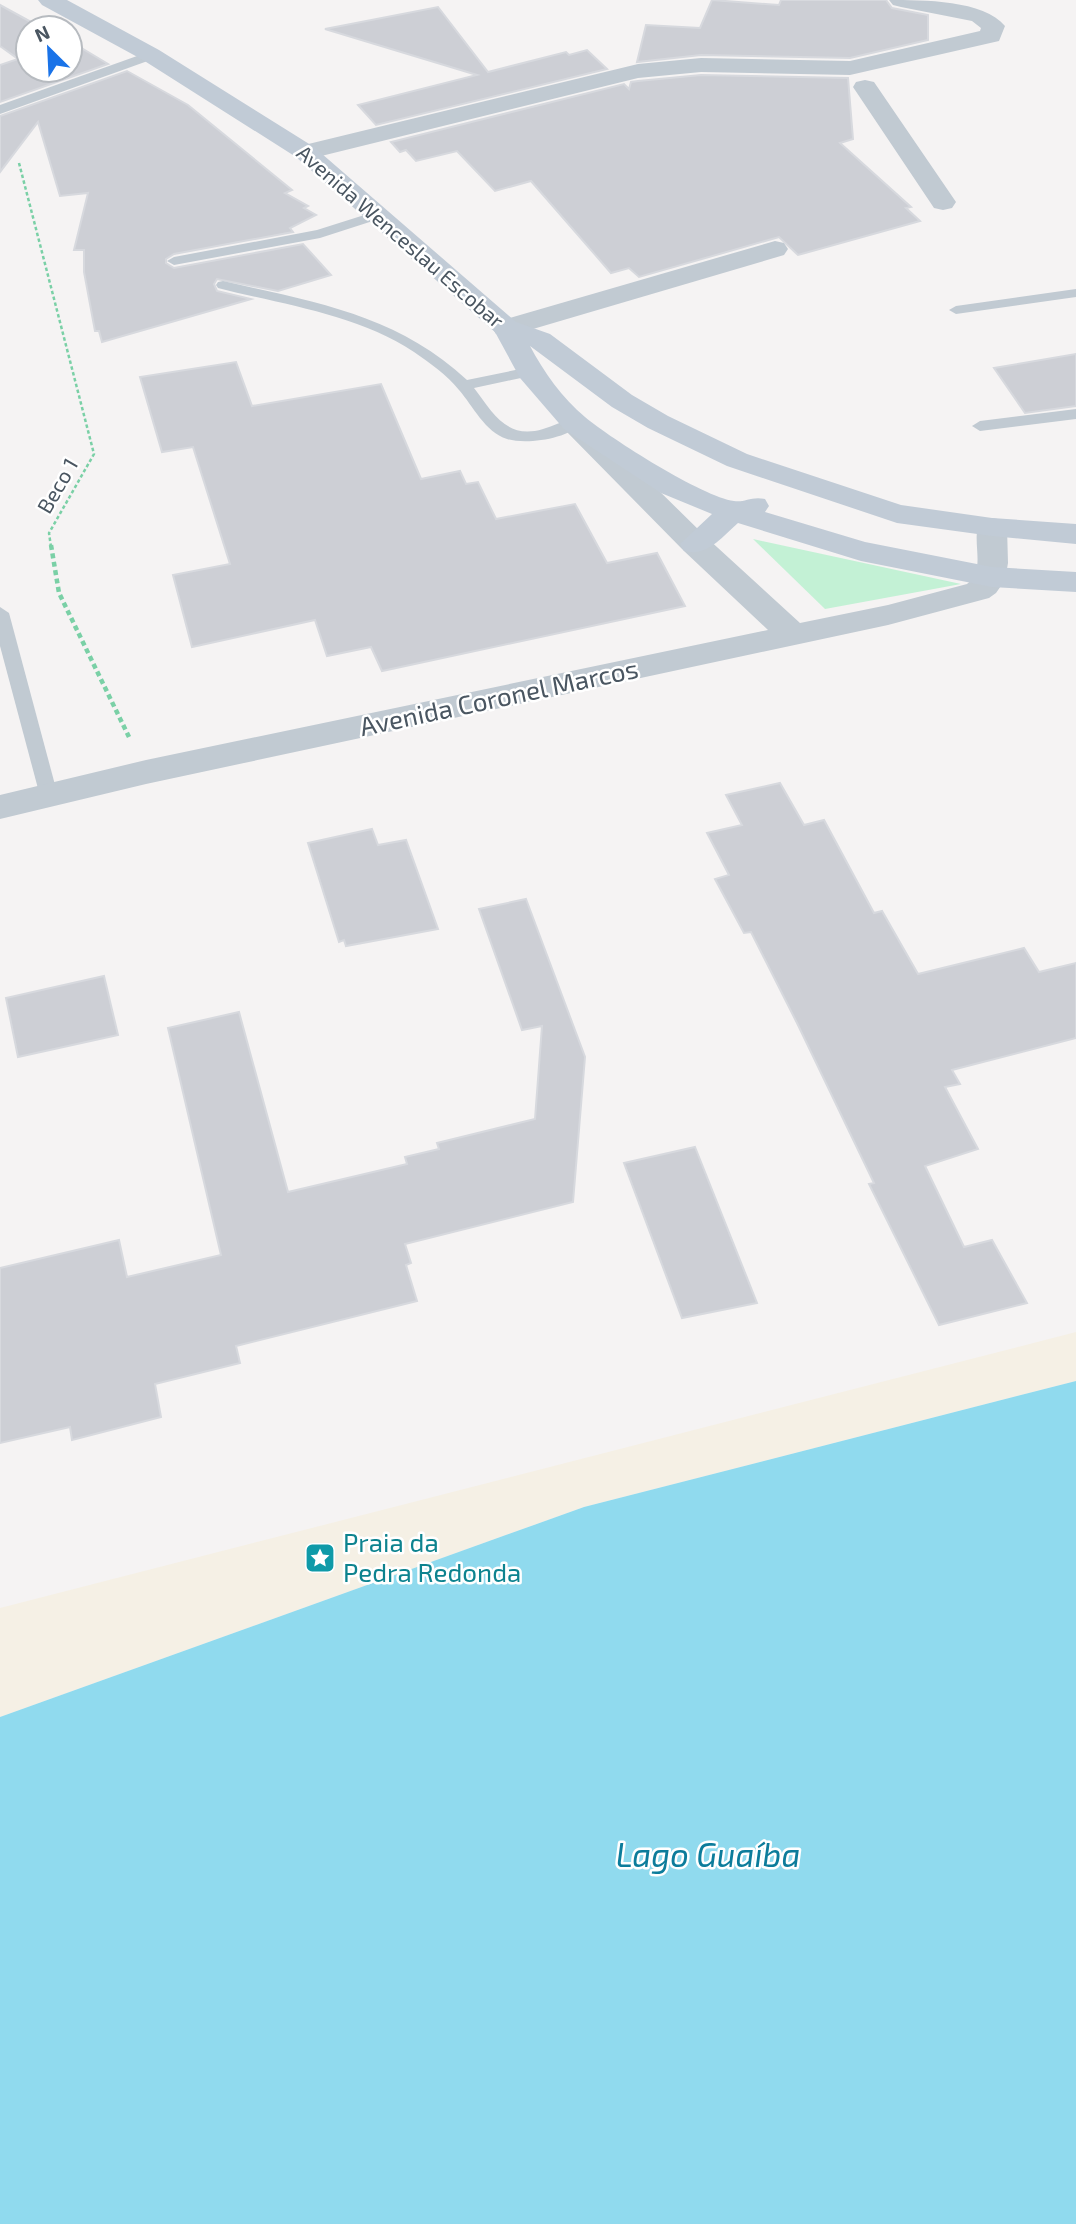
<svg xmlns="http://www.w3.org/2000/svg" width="1076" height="2224" font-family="'Exo 2',sans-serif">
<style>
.green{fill:#c3f1d5}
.sand{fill:#f5f0e5}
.water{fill:#90daee}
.building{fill:#cdcfd5;stroke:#d7d9de;stroke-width:2}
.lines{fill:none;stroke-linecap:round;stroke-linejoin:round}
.path-far1{stroke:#7ad0a6;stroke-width:2.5;stroke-dasharray:3.5 2.5;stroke-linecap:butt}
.path{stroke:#7ad0a6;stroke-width:4.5;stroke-dasharray:5 3.5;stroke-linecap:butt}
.lane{fill:#c1cad2;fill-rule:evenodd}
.street{fill:#c1cad2;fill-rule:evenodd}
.secondary{fill:#c1cbd6;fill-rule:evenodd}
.labels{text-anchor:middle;stroke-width:5;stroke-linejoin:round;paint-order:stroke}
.far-street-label{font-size:21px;fill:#4a5661;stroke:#fff}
.street-label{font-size:26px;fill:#4a5661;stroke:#fff}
.culture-label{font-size:26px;fill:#0d838f;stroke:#fff;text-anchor:start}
.near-water-label{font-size:33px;font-style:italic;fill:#0c7c9b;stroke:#fff}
</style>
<rect width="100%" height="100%" fill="#f5f3f3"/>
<!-- green -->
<polygon class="green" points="753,539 961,584 825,609"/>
<!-- sand -->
<polygon class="sand" points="1076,1332 1076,1381 584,1507 0,1717 0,1608"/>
<!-- water -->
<polygon class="water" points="1076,1381 1076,2224 0,2224 0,1717 584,1507"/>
<!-- building -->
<g class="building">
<polygon points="712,0 779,5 781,0 886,0 892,8 928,15 928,40 850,58 701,55 637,62 646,25 700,28"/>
<polygon points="0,5 42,28 28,28 28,70 70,70 70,43 73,43 108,64 0,102 0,65 18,59 0,46"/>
<polygon points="438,7 488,72 566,52 569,55 587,50 607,69 376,125 358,105 477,75 325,29"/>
<polygon points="127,71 188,105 292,190 285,193 308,206 304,208 316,215 290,228 293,232 174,254 166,259 166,263 174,268 303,244 331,275 278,291 217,279 214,284 217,291 251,299 102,342 99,331 95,331 84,272 84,250 74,250 88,193 60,196 38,122 0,172 0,116"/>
<polygon points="701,75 848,78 853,139 840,143 911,207 906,208 920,221 798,255 779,237 639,277 629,268 611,273 531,181 495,191 457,151 416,161 406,150 400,152 391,142 624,84 629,89 631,82 638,81"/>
<polygon points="1076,354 1076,406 1025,413 994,368"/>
<polygon points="236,362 252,406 381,384 421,479 460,471 466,484 478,482 496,519 575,504 607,563 657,553 685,606 382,671 371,647 327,656 315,620 192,647 173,575 230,564 193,447 162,452 140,377"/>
<polygon points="780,783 804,825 824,820 874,913 882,911 918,974 1024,948 1039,972 1076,963 1076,1038 952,1070 960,1084 945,1087 978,1149 925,1166 964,1247 992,1240 1027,1303 939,1325 869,1184 874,1183 797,1023 751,932 744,933 715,879 729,875 707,833 742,825 726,795"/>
<polygon points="372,829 378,845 406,840 438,929 346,946 344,940 339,942 308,843"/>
<polygon points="526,899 585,1057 573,1202 405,1244 411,1263 406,1265 417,1301 236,1346 240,1363 155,1384 161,1417 72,1440 70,1427 0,1443 0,1268 119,1240 127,1277 221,1255 168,1028 239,1012 288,1192 407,1164 405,1157 439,1149 437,1143 535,1119 542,1026 522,1030 479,909"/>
<polygon points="104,976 118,1035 18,1057 6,998"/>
<polygon points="695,1147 757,1303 682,1318 624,1163"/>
</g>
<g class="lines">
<!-- path-far1 -->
<polyline class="path-far1" points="19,163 94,454 49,533 51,547"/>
<!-- path -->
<polyline class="path" points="51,545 59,593 129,737"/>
<!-- lane -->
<g class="lane">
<polygon points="151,51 156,52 156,58 0,114 0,105"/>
<polygon points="377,211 382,212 382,218 320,238 174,265 167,261 174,257 317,230"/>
<path d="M223,281c91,21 173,33 244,99l63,-13 5,2 3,3 -3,3 -61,13c19,25 33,52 69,41 10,-3 20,-8 31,-11l8,5c-14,16 -56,22 -75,16 -22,-7 -34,-33 -48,-49 -12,-15 -29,-27 -45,-38 -58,-38 -130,-47 -196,-64l-2,-3 2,-3z"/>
<polygon points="1076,289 1076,297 956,314 949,310 956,306"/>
<polygon points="1076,409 1076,419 980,431 972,426 980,421"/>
<polygon points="0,607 9,613 58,796 56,801 42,801 40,796 0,646"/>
</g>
<!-- street -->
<g class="street">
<path d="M889,0c34,0 95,0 116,26l-6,15 -149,34 -149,-3 -63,6 -333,82 -9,-3 -4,-5 4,-5 342,-83 63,-6 149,3 130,-30 1,-3 -9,-7 -71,-14 -8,-2z"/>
<polygon points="865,80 874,82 956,202 952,208 943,210 934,208 930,202 853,87 856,82"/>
<polygon points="775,241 784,243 788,249 784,255 516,334 506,336 496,334 492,328 496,322"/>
<path d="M574,414l10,3 122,120 94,86 88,-18 79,-21c21,-15 2,-45 14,-64l11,-2 11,2 4,7 1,36 -3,17 -9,13 -7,5 -101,27 -742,159 -146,35v-24l146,-35 622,-130 -84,-79 -120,-122 -5,-6 5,-6z"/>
</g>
<!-- secondary -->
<path class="secondary" d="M38,0h29l92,50 155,97 202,175 34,12 82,61 36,21 79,38 154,51 91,13 84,6v20l-84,-8 -95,-13 -170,-57 -79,-38 -36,-21 -82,-61c13,25 33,53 55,71 26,22 118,80 149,84 10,2 17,-5 31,-2l4,7 -4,6 100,30 127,25 84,5v20l-84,-5 -131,-26 -123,-38c-17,15 -31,34 -54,28l-4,-7 32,-30 -51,-21 -97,-64 -44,-51 -25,-46 -199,-175 -153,-97 -101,-55z"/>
</g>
<!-- icons -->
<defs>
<g id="sight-square" transform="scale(1.575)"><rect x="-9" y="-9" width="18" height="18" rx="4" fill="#0f9aa8" stroke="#fff"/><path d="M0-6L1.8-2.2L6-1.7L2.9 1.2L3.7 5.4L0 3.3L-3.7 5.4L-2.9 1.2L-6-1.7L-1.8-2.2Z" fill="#fff"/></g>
</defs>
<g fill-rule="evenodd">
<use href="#sight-square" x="320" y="1558"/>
</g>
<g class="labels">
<!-- far-street labels -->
<g class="far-street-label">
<text transform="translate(400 237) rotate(41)" y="7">Avenida Wenceslau Escobar</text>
<text transform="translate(58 486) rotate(-60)" y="7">Beco 1</text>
</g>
<!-- street labels -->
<g class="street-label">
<text transform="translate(499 698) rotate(-12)" y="9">Avenida Coronel Marcos</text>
</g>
<!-- culture labels -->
<g class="culture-label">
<text x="343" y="1552">Praia da<tspan x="343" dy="30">Pedra Redonda</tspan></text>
</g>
<!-- near-water labels -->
<g class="near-water-label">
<text x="708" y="1867">Lago Guaíba</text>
</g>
</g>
<!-- north arrow -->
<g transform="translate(49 49) rotate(336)"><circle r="33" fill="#ffffff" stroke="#b7bbc0" stroke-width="2"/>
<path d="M0-5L12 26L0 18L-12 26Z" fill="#1a73e8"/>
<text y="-10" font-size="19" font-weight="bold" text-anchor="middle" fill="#4a5661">N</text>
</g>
</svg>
